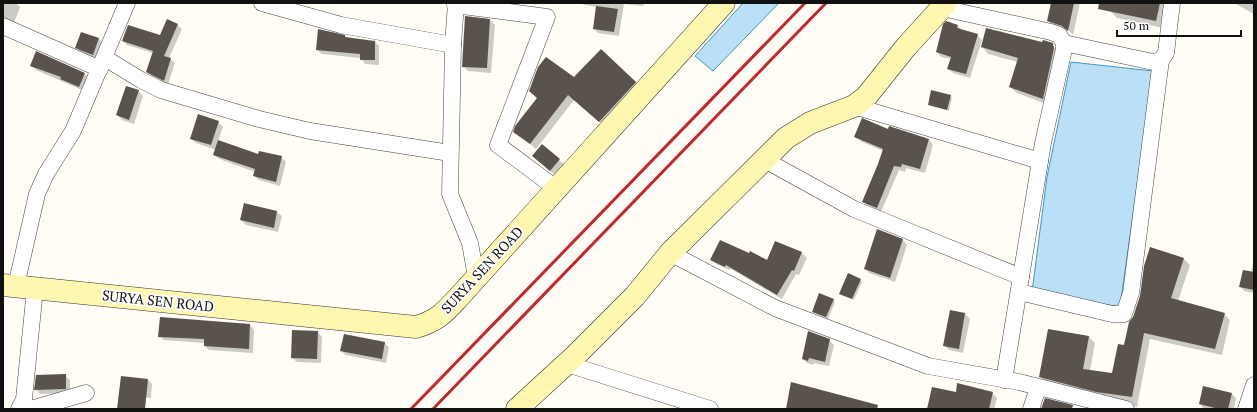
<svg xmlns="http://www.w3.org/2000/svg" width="1257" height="412" font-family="'PT Serif',serif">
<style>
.water{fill:#b9e0f7;stroke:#3f96cf}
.shadow{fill:#0003}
.building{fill:#5a524d}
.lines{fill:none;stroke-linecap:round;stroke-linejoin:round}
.street-casing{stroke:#444;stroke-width:17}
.secondary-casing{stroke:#333;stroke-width:23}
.street{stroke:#fff;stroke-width:16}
.secondary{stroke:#fff6b0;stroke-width:22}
.rail{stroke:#c4262e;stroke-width:3}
.labels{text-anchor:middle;stroke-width:4;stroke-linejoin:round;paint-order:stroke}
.street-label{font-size:14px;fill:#111;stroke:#fff}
</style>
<rect width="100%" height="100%" fill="#fffdf5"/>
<!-- water -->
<g class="water">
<polygon points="743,3 779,3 713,71 695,56"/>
<polygon points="1071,62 1153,71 1120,307 1032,292 1047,177"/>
</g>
<!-- shadow -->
<g class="shadow">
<polygon points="3,3 16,3 20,7 14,23 3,21"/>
<polygon points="576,3 644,3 643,6 624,4 619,36 598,33 594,29 597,7"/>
<polygon points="1052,3 1080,3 1073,35 1068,30 1053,26 1048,21"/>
<polygon points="1112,3 1168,3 1163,28 1117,18 1110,11"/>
<polygon points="1234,3 1254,3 1254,14"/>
<polygon points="490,20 495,25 491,73 468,71 463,66"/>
<polygon points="177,25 182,29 169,58 175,63 168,84 151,76 147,72 153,53 127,45 123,41 160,36"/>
<polygon points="958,26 963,31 977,35 982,40 970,78 953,73 948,69 951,59 941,57 937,52"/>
<polygon points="345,36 347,39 375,42 379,46 379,65 365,64 361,58 322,54 317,50"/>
<polygon points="99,39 103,43 97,59 81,52 76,47"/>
<polygon points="1048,42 1060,53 1049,105 1017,93 1010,87 1018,62 988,54 982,47"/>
<polygon points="31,65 84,74 89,78 84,91 36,70"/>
<polygon points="574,78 636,82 641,88 606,127 574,100 536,149 514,131 538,99 530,91"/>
<polygon points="138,91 143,96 134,124 122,120 117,115"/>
<polygon points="950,96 952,98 949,111 929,104"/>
<polygon points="218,122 223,127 218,141 259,155 281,157 286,162 280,186 259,180 254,176 255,172 219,159 214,155 216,150 196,143 191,138"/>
<polygon points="890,128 929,140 933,145 925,173 906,168 905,172 899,170 881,212 868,206 863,202 883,151 860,141 856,136 889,131"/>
<polygon points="538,160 559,160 564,164 555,175"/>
<polygon points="245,204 277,212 282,216 278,232 246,225 241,220"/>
<polygon points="903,240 907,245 895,282 869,273 865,269"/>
<polygon points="776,242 802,253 807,258 799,275 796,274 782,299 731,269 730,270 716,264 712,259 768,261"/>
<polygon points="1151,248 1184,259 1190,265 1178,301 1224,314 1230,320 1222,355 1150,339 1137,407 1047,383 1040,377 1049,330 1089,337 1095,343 1090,371 1113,374 1141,296"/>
<polygon points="1254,258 1254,293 1244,291 1240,286 1251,272"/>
<polygon points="860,280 862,282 854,300 840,294"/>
<polygon points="833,300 835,302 828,319 813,312"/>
<polygon points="951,312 965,314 970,319 963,353 949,350 945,346"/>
<polygon points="250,325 254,330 253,353 209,350 205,346 205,343 164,340 159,336"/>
<polygon points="318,332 322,337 321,363 297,362 292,358"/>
<polygon points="829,340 834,345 829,366 814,363 813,365 807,363 803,359"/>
<polygon points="384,343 389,347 386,363 346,355 341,351"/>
<polygon points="65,375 70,380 70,393 40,394 36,389"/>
<polygon points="148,380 152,384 151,398 125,395"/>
<polygon points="1204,387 1232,394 1236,398 1234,409 1204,409 1200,404"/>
<polygon points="956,393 992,393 997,398 994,409 928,409"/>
</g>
<!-- building -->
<g class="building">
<polygon points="1051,3 1074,3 1068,31 1062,26 1047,21"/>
<polygon points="1099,3 1160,3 1156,21 1098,9"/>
<polygon points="596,6 618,9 614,32 593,29"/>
<polygon points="465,16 490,19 487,68 462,67"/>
<polygon points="167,19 178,24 164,56 171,58 164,81 146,72 153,51 122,41 128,25 160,35"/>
<polygon points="946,21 958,25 957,28 978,34 966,74 947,69 951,57 936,52 943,24"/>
<polygon points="986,28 1042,42 1043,40 1053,43 1054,48 1043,99 1009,87 1018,58 981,47"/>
<polygon points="318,29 345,35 345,37 375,41 375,60 360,60 360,54 316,50"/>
<polygon points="81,32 99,38 93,55 75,48"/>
<polygon points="601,49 636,82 599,122 568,95 530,144 513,132 515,126 537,98 529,91 538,67 546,57 574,77"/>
<polygon points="36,51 85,73 79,87 60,79 61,77 30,66"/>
<polygon points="126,86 139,90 129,120 116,115"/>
<polygon points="931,90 951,95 947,110 928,105"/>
<polygon points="198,114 219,121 211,145 190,139"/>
<polygon points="862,118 888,129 889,126 929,139 920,169 902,164 901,167 894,166 877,208 862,202 878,164 883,149 854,137"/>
<polygon points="218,140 258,154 259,151 282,156 276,182 253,176 255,169 213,155"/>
<polygon points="542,144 560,159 550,171 532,156"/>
<polygon points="244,203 277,211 274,228 240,220"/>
<polygon points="877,229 903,239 890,278 864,269"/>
<polygon points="720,240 749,253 750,251 767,260 775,241 802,252 794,271 792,270 777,295 726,265 725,267 710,260"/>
<polygon points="1150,247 1184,258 1171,298 1225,313 1215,349 1144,333 1132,397 1096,392 1039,377 1048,329 1089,336 1083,369 1112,373 1118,344 1124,345 1129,322 1133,317 1140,296 1144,266"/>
<polygon points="1243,270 1254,272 1254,290 1239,287"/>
<polygon points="848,273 861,279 852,299 839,294"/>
<polygon points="819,293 834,299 826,317 812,312"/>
<polygon points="950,310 965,313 959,349 943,346"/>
<polygon points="160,317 250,324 249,349 204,346 204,339 158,337"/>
<polygon points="292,330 318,331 317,359 291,358"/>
<polygon points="808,331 830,339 825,362 809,358 808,361 802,359"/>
<polygon points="344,334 385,342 382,359 340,351"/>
<polygon points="66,374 66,389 34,390 36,375"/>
<polygon points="121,376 148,379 145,409 117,409"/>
<polygon points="791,382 878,405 877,409 786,409"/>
<polygon points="957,383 993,392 989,409 927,409 932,387 956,392"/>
<polygon points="1203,386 1232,393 1228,409 1219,409 1199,404"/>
<polygon points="1045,398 1073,405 1072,409 1041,409"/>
</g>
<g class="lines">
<!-- street casing -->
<g class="street-casing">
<g id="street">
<polyline points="262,3 341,25 453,45"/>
<polyline points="456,3 453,45 450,194 470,243 476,277"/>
<polyline points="455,5 547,17 498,145 557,189"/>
<polyline points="942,8 1051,32 1059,35 1064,43 1064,49 1043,143 1004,380"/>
<polyline points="3,26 100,69"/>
<polyline points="1064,43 1153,62 1161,60 1166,53 1172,3"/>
<polyline points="105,58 141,80 161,90 259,119 310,131 450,153"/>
<polyline points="854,106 1040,161"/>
<polyline points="763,159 854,209 1021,277"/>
<polyline points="670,253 775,308 928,366 1019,382 1126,409"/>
<polyline points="16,286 37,194 46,174 73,131 127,3"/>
<polyline points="1019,292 1112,314 1124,314 1131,293 1161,60"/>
<polyline points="567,364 710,409"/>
<polyline points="19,409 24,399 35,289"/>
<polyline points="31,409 86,393"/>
<polyline points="1031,409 1038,388"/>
<polyline points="1246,409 1254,385"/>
</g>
</g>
<!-- secondary casing -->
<g class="secondary-casing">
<g id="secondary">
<path d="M3,285l413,42c21,-6 28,-14 42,-29l266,-295"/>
<polyline points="517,409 576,355 635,296 670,253 786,138 810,123 854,106 866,97 906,47 946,3"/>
</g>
</g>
<!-- street -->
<use href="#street" class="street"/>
<!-- secondary -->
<use href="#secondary" class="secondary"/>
<!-- rail -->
<g class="rail">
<polyline points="411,409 805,3"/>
<polyline points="433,409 826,3"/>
</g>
</g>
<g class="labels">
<!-- street labels -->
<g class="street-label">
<text transform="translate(482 270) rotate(-47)" y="5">SURYA SEN ROAD</text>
<text transform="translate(158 301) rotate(6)" y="5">SURYA SEN ROAD</text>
</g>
</g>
<!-- border -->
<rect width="1257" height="412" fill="none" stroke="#111111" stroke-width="8"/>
<!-- scale -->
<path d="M1117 30v6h124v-6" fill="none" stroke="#111111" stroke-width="2"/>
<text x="1123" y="30" font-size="12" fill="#111111" stroke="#ffffff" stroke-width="3" paint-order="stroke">50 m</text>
</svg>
